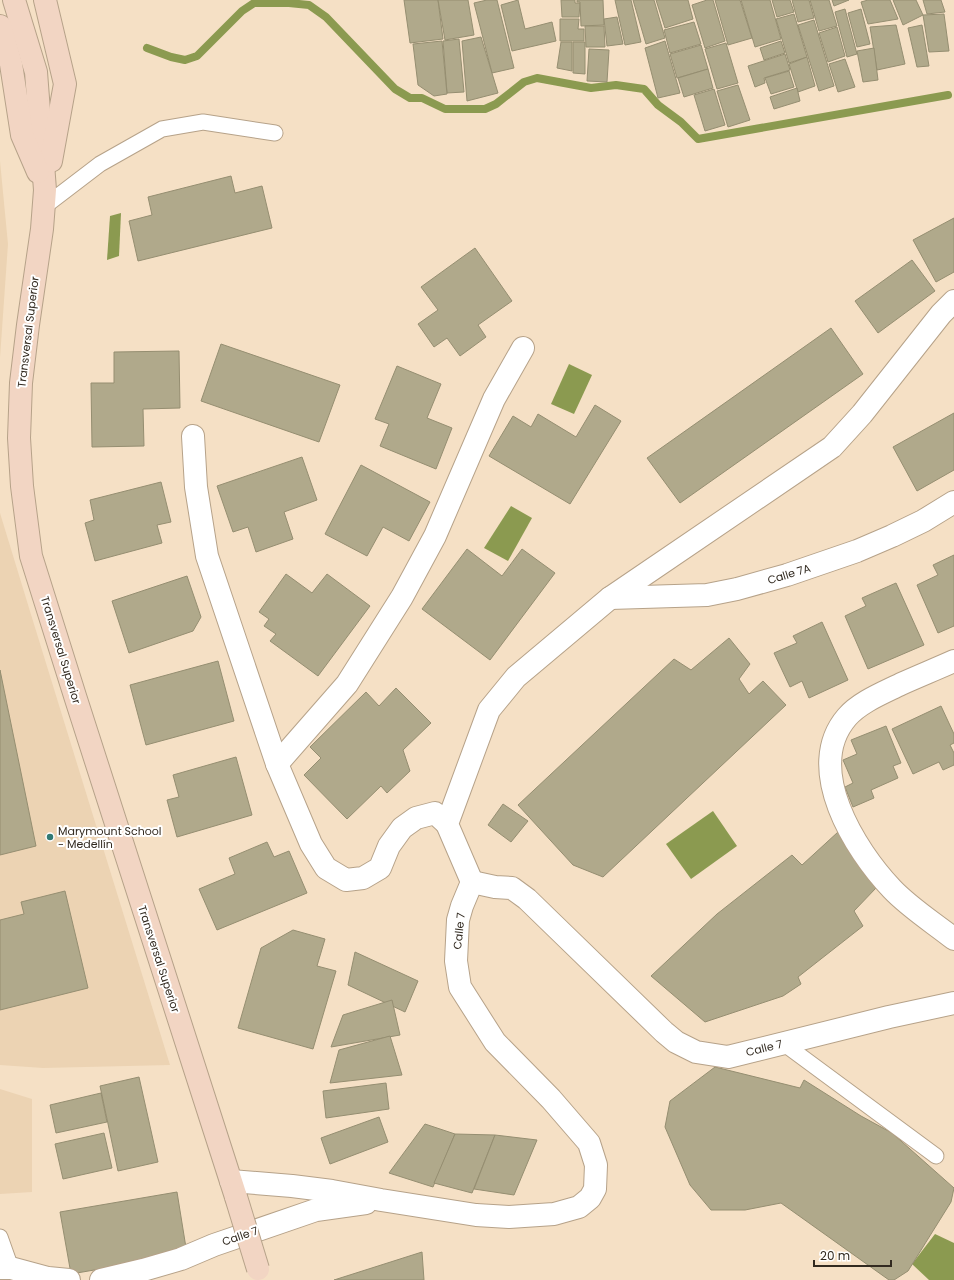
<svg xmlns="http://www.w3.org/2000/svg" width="954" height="1280" font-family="Poppins,sans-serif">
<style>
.built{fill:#ecd3b3}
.water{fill:#8b9a50}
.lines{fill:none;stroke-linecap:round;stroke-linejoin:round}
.stream{stroke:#8b9a50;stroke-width:8}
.building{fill:#b0a98b;stroke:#958e71}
.service-casing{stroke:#b6a289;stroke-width:17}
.minor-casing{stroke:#b6a289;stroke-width:24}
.secondary-casing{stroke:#b6a289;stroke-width:24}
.service{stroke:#fff;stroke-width:15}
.minor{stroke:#fff;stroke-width:22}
.secondary{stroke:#f2d5c3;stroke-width:22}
.secondary-bridge-casing{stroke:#b6a289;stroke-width:24;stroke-linecap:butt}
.secondary-bridge{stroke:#f2d5c3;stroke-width:22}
.poi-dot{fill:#327a74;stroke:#fff;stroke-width:1.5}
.labels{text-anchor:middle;stroke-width:4;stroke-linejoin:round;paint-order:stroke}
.street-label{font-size:11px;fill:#322a20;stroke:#fff}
.poi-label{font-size:11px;fill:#322a20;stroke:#fff;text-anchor:start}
</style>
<rect width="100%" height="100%" fill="#f5e0c5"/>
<!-- built -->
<g class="built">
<polygon points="0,161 8,244 0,358"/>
<polygon points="0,513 29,608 170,1065 43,1068 0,1065"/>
<polygon points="0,1089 32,1099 32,1192 0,1194"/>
</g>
<!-- water -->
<g class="water">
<polygon points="121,213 119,256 107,260 110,216"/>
<polygon points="569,364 592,375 574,414 551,404"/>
<polygon points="511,506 532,518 508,561 484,548"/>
<polygon points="713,811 737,846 691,879 666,844"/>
<polygon points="935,1234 954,1243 954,1280 929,1280 912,1264"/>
</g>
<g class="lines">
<!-- stream -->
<polyline class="stream" points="147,48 171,57 185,60 197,56 242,11 254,3 289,3 309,5 326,17 395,89 410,98 422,98 445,109 485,109 496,104 524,82 537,78 591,88 616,85 644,89 658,105 681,122 698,139 948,95"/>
</g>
<!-- building -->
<g class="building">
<polygon points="404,0 438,0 443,39 410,43"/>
<polygon points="438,0 468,0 474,35 445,40"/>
<polygon points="487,0 497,0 514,68 492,73 474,3"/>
<polygon points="518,0 525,29 552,22 556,41 512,51 501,5"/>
<polygon points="561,0 575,0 575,3 580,3 579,17 562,17"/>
<polygon points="577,0 603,0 604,25 581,26 580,2 577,2"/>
<polygon points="615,0 631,0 641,42 625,45"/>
<polygon points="633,0 654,0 665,38 646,44"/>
<polygon points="656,0 688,0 693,19 665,28"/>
<polygon points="707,0 713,0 725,41 705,48 692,5"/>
<polygon points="715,0 740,0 752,38 728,45"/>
<polygon points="741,0 770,0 781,39 755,47"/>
<polygon points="772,0 790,0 794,12 777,17"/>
<polygon points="792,0 809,0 814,18 798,22"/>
<polygon points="810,0 829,0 837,26 819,31"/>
<polygon points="832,0 849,0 834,6"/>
<polygon points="868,0 890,0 898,19 868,24 861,2"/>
<polygon points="893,0 916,0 923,15 903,25"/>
<polygon points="923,0 941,0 945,12 927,14"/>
<polygon points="845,9 857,54 847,57 835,12"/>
<polygon points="861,9 870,44 857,47 848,13"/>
<polygon points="794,14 807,57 789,63 776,19"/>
<polygon points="944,14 949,51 929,52 923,15"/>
<polygon points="617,17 623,44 607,46 604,19"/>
<polygon points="560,19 579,19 578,29 584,29 584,41 560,41"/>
<polygon points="814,20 834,86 819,91 798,25"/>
<polygon points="694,22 701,44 670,53 664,30"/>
<polygon points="896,25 905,64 877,70 870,27"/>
<polygon points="922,25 929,66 917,67 908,28"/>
<polygon points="585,26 604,26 605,47 586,47"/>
<polygon points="837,27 845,56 828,62 819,33"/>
<polygon points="481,37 498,93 467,101 462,41"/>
<polygon points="459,39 464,92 447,93 443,41"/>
<polygon points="442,41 447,94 434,96 418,85 413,44"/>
<polygon points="665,41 680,93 658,98 645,48"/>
<polygon points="781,41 785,53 764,60 760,48"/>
<polygon points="561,42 572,42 572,71 557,68"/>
<polygon points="573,42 585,42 585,74 573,73"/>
<polygon points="726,43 738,83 717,89 705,49"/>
<polygon points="701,45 708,69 677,78 670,54"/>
<polygon points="874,48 878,80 863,82 857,51"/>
<polygon points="589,49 609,50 607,82 587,81"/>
<polygon points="785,54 790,70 764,78 765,83 755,87 748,66"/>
<polygon points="807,57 815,86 798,92 789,64"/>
<polygon points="845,59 855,87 838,92 829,64"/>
<polygon points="708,69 713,88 684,97 678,78"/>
<polygon points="789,71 794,87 771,94 765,78"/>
<polygon points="738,85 750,120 728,127 717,91"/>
<polygon points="797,88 800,101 774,109 770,97"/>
<polygon points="714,89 725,125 705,131 694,95"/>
<polygon points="231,176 235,193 262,186 272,228 138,261 129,221 152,215 148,197"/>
<polygon points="954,218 954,272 936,282 913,240"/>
<polygon points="475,248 512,301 478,325 486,337 460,356 447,338 434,347 418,324 438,310 421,287"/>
<polygon points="912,260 935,291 878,333 855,301"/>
<polygon points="831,328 863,374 680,503 647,458"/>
<polygon points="221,344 340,385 319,442 201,401"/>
<polygon points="179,351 180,408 143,409 144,446 92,447 91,383 114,383 114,352"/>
<polygon points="397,366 441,384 427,418 452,428 436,469 380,446 389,424 375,419"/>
<polygon points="595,405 621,421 570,504 489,456 513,416 531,427 538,414 576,437"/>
<polygon points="954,413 954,470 917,491 893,447"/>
<polygon points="302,457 317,500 284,512 293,539 256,552 248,527 233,532 217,486"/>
<polygon points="361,465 430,502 409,541 383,527 367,556 325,534"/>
<polygon points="161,482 171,522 157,525 162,543 95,561 85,523 94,520 90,500"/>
<polygon points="467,549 502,576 522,549 555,573 490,660 422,609"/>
<polygon points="954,555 954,626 938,633 917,585 938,575 933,565"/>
<polygon points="286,574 312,593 327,574 370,606 318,676 270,641 276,634 264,626 269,619 259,612"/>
<polygon points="187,576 201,617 193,631 129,653 112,601"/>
<polygon points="896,583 924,645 868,669 845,616 866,606 862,598"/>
<polygon points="822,622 848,680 809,698 802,681 790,687 774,653 797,643 793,636"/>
<polygon points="729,638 750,664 739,679 749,694 763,681 786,705 603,877 573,865 518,805 674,659 691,670"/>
<polygon points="218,661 234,721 146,745 130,685"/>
<polygon points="0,670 36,846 0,855"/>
<polygon points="396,688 431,723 403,750 410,771 387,793 381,786 347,819 304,775 321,758 310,747 366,692 379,706"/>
<polygon points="941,706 954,734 954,743 950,745 954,753 954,765 943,770 939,762 913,774 892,729"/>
<polygon points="886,726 901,763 893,766 898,778 871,790 874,798 853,807 845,787 853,783 843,760 857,754 851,740"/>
<polygon points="236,757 252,815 177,837 167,800 179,797 173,775"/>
<polygon points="503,804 528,821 511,842 488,825"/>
<polygon points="838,832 876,888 854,911 863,926 798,977 801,984 783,996 705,1022 651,976 717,914 792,855 802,865"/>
<polygon points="267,842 274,857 289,851 307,893 217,930 199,889 235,874 229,858"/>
<polygon points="65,891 88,988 0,1010 0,920 24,914 21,902"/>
<polygon points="293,930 325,939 317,966 336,971 313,1049 238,1028 261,948"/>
<polygon points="355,952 418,981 405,1012 348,985"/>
<polygon points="392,1000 400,1035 331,1047 343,1015"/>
<polygon points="390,1036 402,1075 330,1083 339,1050"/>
<polygon points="715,1067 800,1088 804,1080 861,1116 892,1133 954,1188 951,1202 908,1271 894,1280 889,1280 781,1203 745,1210 711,1210 690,1185 665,1127 670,1101"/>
<polygon points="139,1077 158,1162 118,1171 100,1086"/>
<polygon points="386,1083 389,1109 326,1118 323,1091"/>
<polygon points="101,1093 107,1122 56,1133 50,1105"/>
<polygon points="379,1117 388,1142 330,1164 321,1138"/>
<polygon points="425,1124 455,1134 433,1187 389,1173"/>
<polygon points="104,1133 112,1168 63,1179 55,1144"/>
<polygon points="455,1134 495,1135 472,1193 434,1183"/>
<polygon points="495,1135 537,1140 514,1195 474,1189"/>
<polygon points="177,1192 187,1254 71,1274 60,1212"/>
<polygon points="422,1252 424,1280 334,1280"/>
</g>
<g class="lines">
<!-- service casing -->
<g class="service-casing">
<g id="service">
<polyline points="45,206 100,164 162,129 203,122 275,133"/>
<polyline points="783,1043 936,1156"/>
<polyline points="0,1237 11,1268"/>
</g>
</g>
<!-- minor casing -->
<g class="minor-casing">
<g id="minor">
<polyline points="193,436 196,487 207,556 277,764 311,844 326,868 346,880 363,878 380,868 389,846 402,828 416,818 435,813 447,824"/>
<polyline points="610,598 707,595 737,589 787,575 857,551 892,536 923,521 954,502"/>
<path d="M954,661c-18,8 -35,15 -53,23 -18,9 -41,18 -54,33 -44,51 8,133 45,172 18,19 42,34 62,50"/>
<polyline points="277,764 347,684 402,597 435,536 494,399 523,348"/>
<polyline points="472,882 447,824 489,710 516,677 610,598 832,447 862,414 941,314 954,301"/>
<polyline points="472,882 495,887 512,888 527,899 664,1032 676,1042 696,1052 728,1057 889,1017 954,1003"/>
<polyline points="231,1181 292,1186 332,1191 381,1200 476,1215 509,1217 554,1214 579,1207 590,1198 595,1189 596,1165 589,1143 551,1099 495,1042 460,987 456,961 458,920 462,906 472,882"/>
<polyline points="0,1268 11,1268 48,1278 69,1280"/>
<polyline points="101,1280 143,1270 181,1259 214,1245 316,1210 366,1203"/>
</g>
</g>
<!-- secondary casing -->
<g class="secondary-casing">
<g id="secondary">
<polyline points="14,0 36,72 45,190 42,229 28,325 21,383 19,438 22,486 31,556 75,696 236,1197"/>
<polyline points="45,0 65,84 51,161"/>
<polyline points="0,26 11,64 22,135 38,172"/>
</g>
</g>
<!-- service -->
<use href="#service" class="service"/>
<!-- minor -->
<use href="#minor" class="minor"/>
<!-- secondary -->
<use href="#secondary" class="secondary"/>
<!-- secondary-bridge casing -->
<g class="secondary-bridge-casing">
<polyline id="secondary-bridge" points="236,1197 258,1269"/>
</g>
<!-- secondary-bridge -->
<use href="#secondary-bridge" class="secondary-bridge"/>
</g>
<!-- markers -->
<circle class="poi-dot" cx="50" cy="837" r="4"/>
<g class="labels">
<!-- street labels -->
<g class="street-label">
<text transform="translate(28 332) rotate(-83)" y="4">Transversal Superior</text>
<text transform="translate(789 574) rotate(-17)" y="4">Calle 7A</text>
<text transform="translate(61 650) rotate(73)" y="4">Transversal Superior</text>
<text transform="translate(459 931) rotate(-84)" y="4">Calle 7</text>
<text transform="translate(159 959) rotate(72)" y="4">Transversal Superior</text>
<text transform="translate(764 1048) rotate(-14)" y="4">Calle 7</text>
<text transform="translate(240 1236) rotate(-19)" y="4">Calle 7</text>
</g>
<!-- poi labels -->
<g class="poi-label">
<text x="58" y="835">Marymount School<tspan x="58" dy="13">- Medellín</tspan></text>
</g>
</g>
<!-- scale -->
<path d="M814 1260v6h77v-6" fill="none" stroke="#322a20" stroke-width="2"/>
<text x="820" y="1260" font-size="12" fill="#322a20" stroke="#ffffff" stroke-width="3" paint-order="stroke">20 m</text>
</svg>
